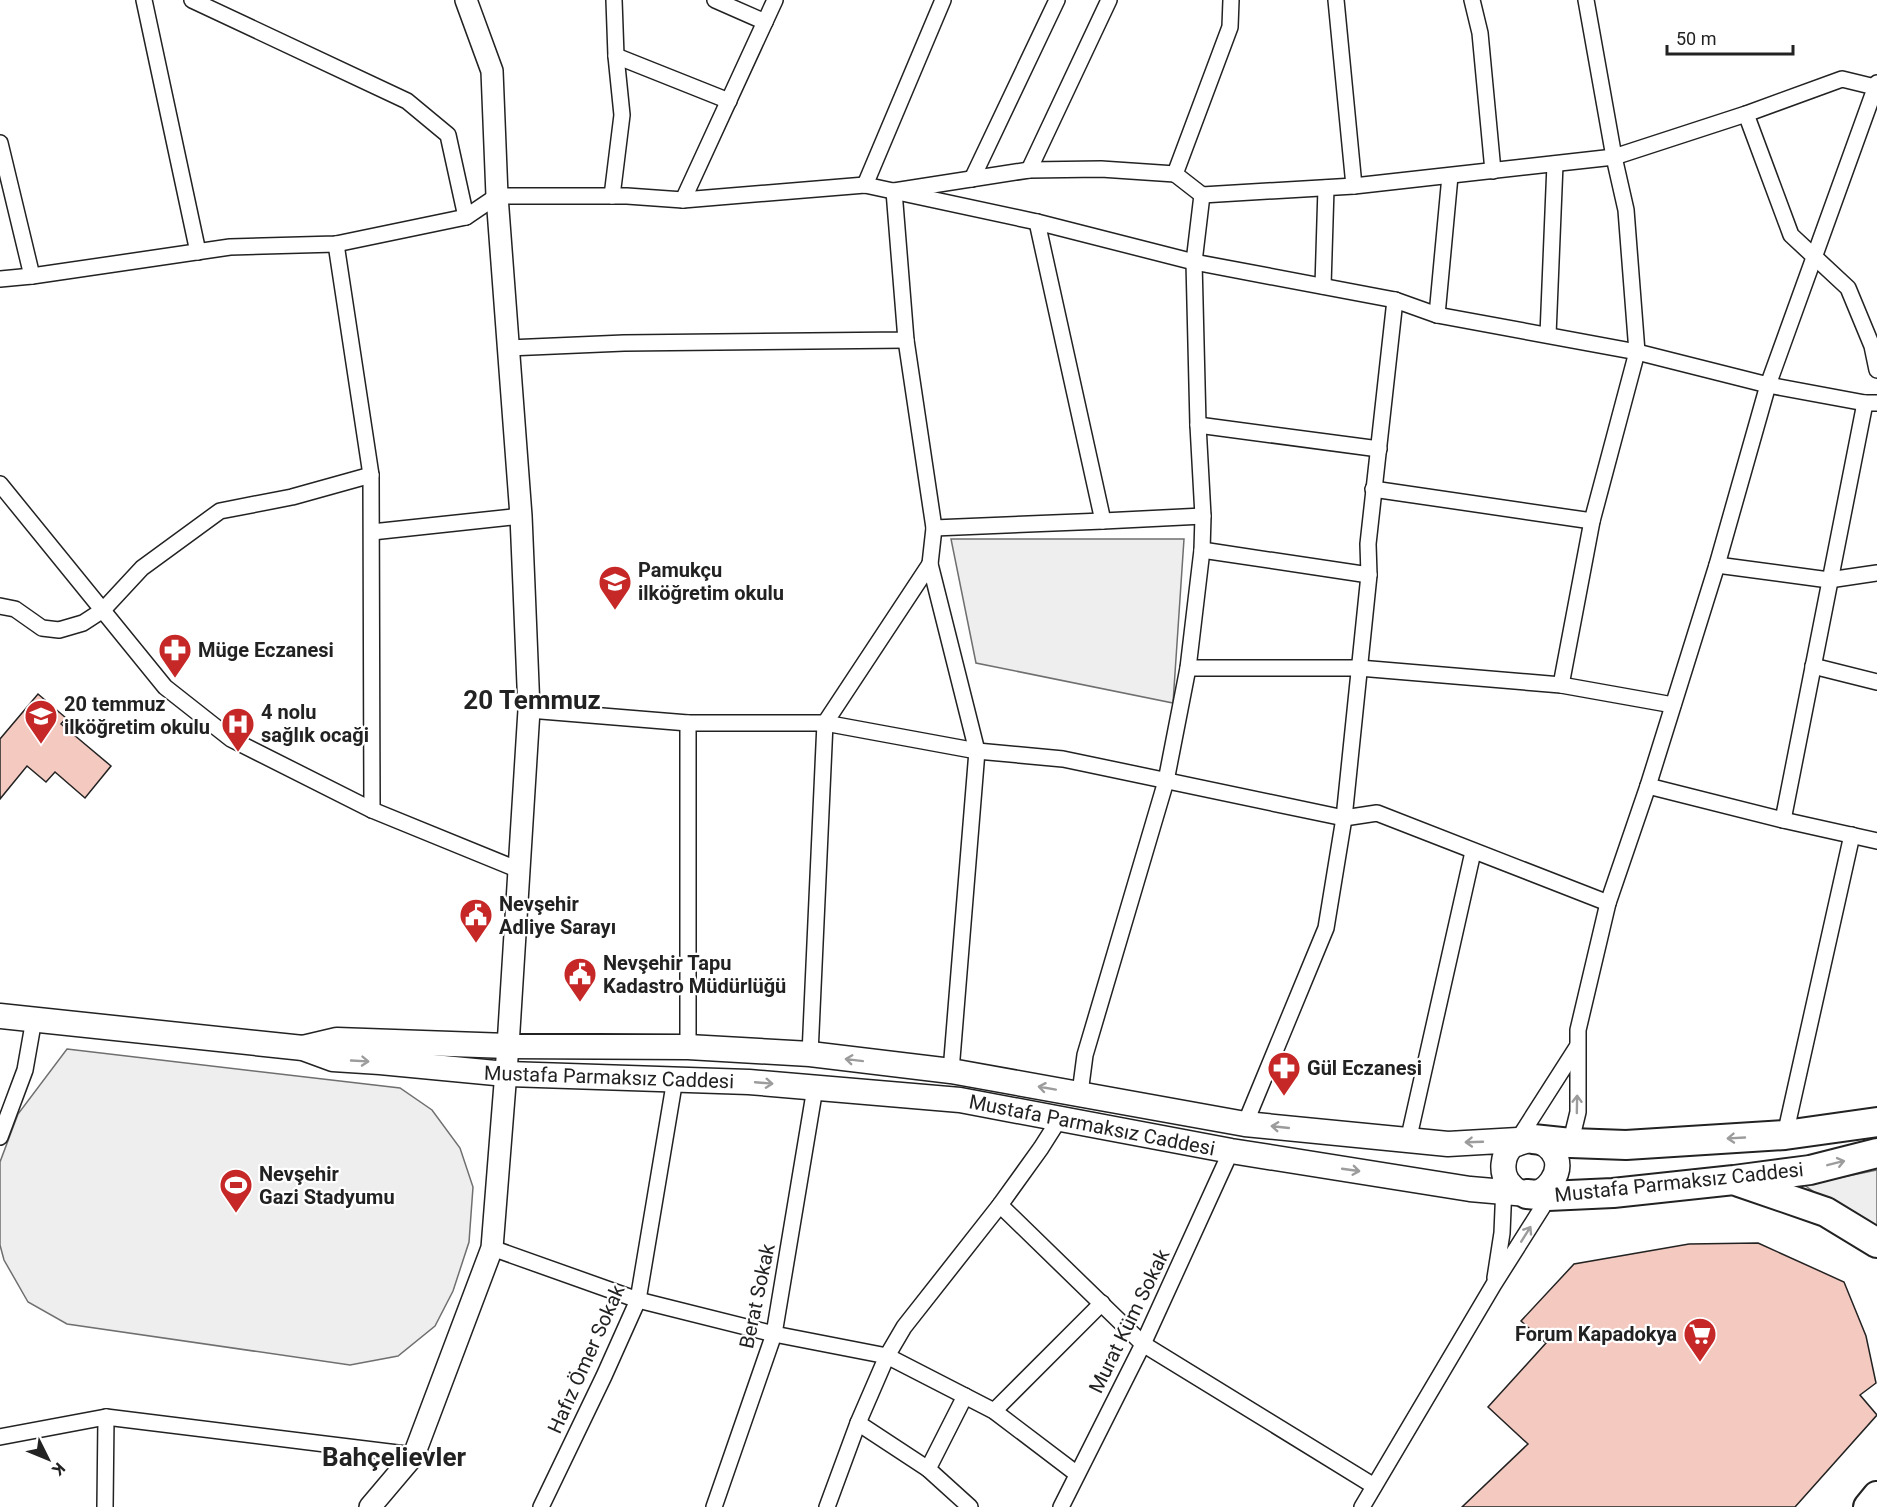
<svg xmlns="http://www.w3.org/2000/svg" width="1877" height="1507" font-family="Roboto,sans-serif">
<style>
.green{fill:#eee;stroke:#6f6f6f;stroke-width:1.5}
.building{fill:#f3c9c0;stroke:#222;stroke-width:1.5}
.lines{fill:none;stroke-linecap:round;stroke-linejoin:round}
.street-casing{stroke:#222;stroke-width:18}
.secondary-casing{stroke:#222;stroke-width:24}
.primary-casing{stroke:#222;stroke-width:27}
.highway-casing{stroke:#222;stroke-width:32}
.street{stroke:#fff;stroke-width:15}
.secondary{stroke:#fff;stroke-width:21}
.primary{stroke:#fff;stroke-width:24}
.highway{stroke:#fff;stroke-width:28}
.oneway{stroke:#9c9c9c}
.labels{text-anchor:middle;stroke-width:4.5;stroke-linejoin:round;paint-order:stroke}
.poi-label{font-size:20px;font-weight:bold;fill:#222;stroke:#fff;text-anchor:start}
.street-label{font-size:20px;fill:#222;stroke:#fff}
.district-label{font-size:26px;font-weight:bold;fill:#222;stroke:#fff}
</style>
<rect width="100%" height="100%" fill="#fff"/>
<!-- green -->
<g class="green">
<polygon points="951,539 1184,539 1173,703 976,663"/>
<polygon points="67,1049 400,1088 432,1110 460,1148 473,1187 469,1242 453,1291 435,1326 398,1356 350,1365 67,1324 28,1302 4,1260 0,1245 0,1162 18,1114"/>
<polygon points="1877,1170 1877,1235 1804,1185"/>
</g>
<!-- building -->
<g class="building">
<polygon points="38,694 66,718 61,724 111,766 85,798 55,772 46,782 27,766 0,799 0,739"/>
<polygon points="1758,1243 1844,1282 1866,1336 1876,1383 1860,1395 1877,1415 1795,1507 1462,1507 1528,1444 1488,1407 1546,1343 1521,1321 1574,1264 1689,1244"/>
</g>
<g class="lines">
<!-- street casing -->
<g class="street-casing">
<g id="street">
<polyline points="144,0 198,252"/>
<polyline points="192,0 407,101 448,135 466,217"/>
<polyline points="715,0 765,22"/>
<polyline points="1336,0 1354,186"/>
<polyline points="1472,0 1480,33 1493,171"/>
<polyline points="616,56 729,101"/>
<polyline points="1746,114 1791,235 1848,288 1872,346 1877,370"/>
<polyline points="0,143 32,276"/>
<polyline points="1029,170 1109,0"/>
<polyline points="972,179 1057,0"/>
<polyline points="865,185 943,0"/>
<polyline points="1202,195 1354,186 1614,157 1746,114 1842,79 1875,87 1877,90"/>
<polyline points="612,196 622,115 616,56 614,0"/>
<polyline points="683,200 775,0"/>
<polyline points="1037,222 1103,521 1203,516"/>
<polyline points="336,244 371,475 372,810"/>
<polyline points="0,279 32,276 230,247 336,244 466,217 497,196 627,196 683,200 865,185 1037,222 1194,262 1395,300 1437,315 1637,352 1768,385 1865,403 1877,403"/>
<polyline points="1323,286 1326,188"/>
<polyline points="1437,315 1450,176"/>
<polyline points="1548,335 1555,164"/>
<polyline points="906,340 934,528 930,564 977,751 951,1071"/>
<polyline points="508,348 624,343 906,340 894,191 1029,170 1101,169 1175,174"/>
<polyline points="1198,425 1379,449"/>
<polyline points="0,484 165,687 231,739 372,810 519,870"/>
<polyline points="1373,489 1592,521"/>
<polyline points="934,528 1103,521"/>
<polyline points="372,532 521,516"/>
<polyline points="1202,550 1369,575"/>
<polyline points="1717,565 1829,580 1877,573"/>
<polyline points="0,606 15,609 42,628 59,630 83,623 103,610 142,568 220,511 292,497 371,475"/>
<polyline points="1813,666 1877,682"/>
<polyline points="1188,668 1359,668 1561,685 1673,705"/>
<polyline points="1561,685 1592,521 1637,352 1626,210 1614,157 1586,0"/>
<polyline points="529,710 688,723 825,723 977,751 1063,759 1344,818 1377,813 1608,903"/>
<polyline points="688,723 688,1047"/>
<polyline points="1648,786 1783,820 1877,841"/>
<polyline points="1783,820 1865,403"/>
<polyline points="810,1054 825,723 930,564"/>
<polyline points="1080,1093 1085,1055 1166,781 1188,668 1202,550 1203,516 1198,425 1194,262 1202,195 1175,174 1230,27 1231,0"/>
<polyline points="1245,1124 1326,928 1344,818 1369,575 1368,544 1395,300"/>
<polyline points="1785,1135 1852,835"/>
<polyline points="0,1137 25,1070 34,1019"/>
<polyline points="1408,1141 1473,852"/>
<polyline points="1517,1141 1577,1047"/>
<polyline points="1569,1149 1578,1112 1578,1030 1608,903 1648,786 1717,565 1768,385 1877,83"/>
<polyline points="1000,1205 1143,1344 1374,1486"/>
<polyline points="492,1248 638,1300 774,1334 887,1356 994,1411 1077,1474"/>
<polyline points="1495,1278 1502,1233 1504,1185"/>
<polyline points="994,1411 1102,1303"/>
<polyline points="858,1423 928,1469 970,1507"/>
<polyline points="0,1437 106,1417 414,1455"/>
<polyline points="928,1469 965,1396"/>
<polyline points="105,1507 106,1417"/>
<polyline points="541,1507 604,1376 638,1300 675,1079"/>
<polyline points="714,1507 774,1334 815,1088"/>
<polyline points="827,1507 858,1423 887,1356 904,1327 1000,1205 1041,1148 1060,1118"/>
<polyline points="1061,1507 1143,1344 1231,1151"/>
<polyline points="1362,1507 1494,1284 1542,1208 1549,1193"/>
</g>
</g>
<!-- secondary casing -->
<g class="secondary-casing">
<polyline id="secondary" points="370,1507 414,1455 492,1248 508,1046 529,710 524,587 521,516 497,196 492,71 466,0"/>
</g>
<!-- primary casing -->
<g class="primary-casing">
<g id="primary">
<polyline points="0,1016 303,1048 333,1059 380,1062 506,1074 749,1082 960,1100 1231,1151 1470,1189 1527,1194"/>
<path d="M303,1048l34,-8 171,6 180,1 122,7 141,17 294,53 203,20 85,-5c55,17 3,82 -25,43 -7,-9 -6,-26 3,-35 5,-4 15,-6 22,-8"/>
</g>
</g>
<!-- highway casing -->
<g class="highway-casing">
<g id="highway">
<polyline points="1533,1139 1571,1143 1626,1145 1785,1135 1877,1122"/>
<polyline points="1739,1182 1826,1212 1877,1243"/>
<polyline points="1527,1194 1548,1196 1613,1193 1734,1180 1810,1170 1877,1153"/>
<polyline points="1868,1507 1877,1496"/>
</g>
</g>
<!-- street -->
<use href="#street" class="street"/>
<!-- secondary -->
<use href="#secondary" class="secondary"/>
<!-- primary -->
<use href="#primary" class="primary"/>
<!-- highway -->
<use href="#highway" class="highway"/>
</g>
<!-- one-way arrows -->
<defs><path id="oneway-shaft" d="M-6 0H5M1.5-3L5.5 0L1.5 3" fill="none" stroke-width="1.6" stroke-linecap="round" stroke-linejoin="round" transform="scale(1.5)"/></defs>
<g class="oneway">
<use href="#oneway-shaft" transform="translate(854 1060) rotate(-173)"/>
<use href="#oneway-shaft" transform="translate(360 1061) rotate(3)"/>
<use href="#oneway-shaft" transform="translate(764 1083) rotate(5)"/>
<use href="#oneway-shaft" transform="translate(1047 1088) rotate(-170)"/>
<use href="#oneway-shaft" transform="translate(1577 1104) rotate(-89)"/>
<use href="#oneway-shaft" transform="translate(1280 1127) rotate(-174)"/>
<use href="#oneway-shaft" transform="translate(1736 1138) rotate(177)"/>
<use href="#oneway-shaft" transform="translate(1474 1142) rotate(178)"/>
<use href="#oneway-shaft" transform="translate(1836 1163) rotate(-14)"/>
<use href="#oneway-shaft" transform="translate(1351 1170) rotate(8)"/>
<use href="#oneway-shaft" transform="translate(1526 1234) rotate(-58)"/>
</g>
<!-- icons -->
<defs>
<g id="school-pin" transform="scale(1.725)"><path d="M0 17L-7.5 6A9.5 9.5 0 1 1 7.5 6Z" fill="#c62828" stroke="#fff"/><path d="M0-5L7-2L0 1L-7-2ZM-4 1L0 2.5L4 1V4Q0 6-4 4Z" fill="#fff"/></g>
<g id="pharmacy-pin" transform="scale(1.725)"><path d="M0 17L-7.5 6A9.5 9.5 0 1 1 7.5 6Z" fill="#c62828" stroke="#fff"/><path d="M-2-6h4v4h4v4h-4v4h-4v-4h-4v-4h4Z" fill="#fff"/></g>
<g id="hospital-pin" transform="scale(1.725)"><path d="M0 17L-7.5 6A9.5 9.5 0 1 1 7.5 6Z" fill="#c62828" stroke="#fff"/><path d="M-5-5h3v3.5h4V-5h3V5h-3V1.5h-4V5h-3Z" fill="#fff"/></g>
<g id="civic-pin" transform="scale(1.725)"><path d="M0 17L-7.5 6A9.5 9.5 0 1 1 7.5 6Z" fill="#c62828" stroke="#fff"/><path d="M-.6-6.5H3V-4.5H.6V-3L4-1V1h2V6H-6V1h2V-1L-.6-3ZM-1.2 2.5V6h2.4V2.5Z" fill="#fff"/></g>
<g id="stadium-pin" transform="scale(1.725)"><path d="M0 17L-7.5 6A9.5 9.5 0 1 1 7.5 6Z" fill="#c62828" stroke="#fff"/><path d="M0-5a6.5 5 0 1 0 0 10a6.5 5 0 1 0 0-10ZM-3.5-1.8h7v3.6h-7Z" fill="#fff"/></g>
<g id="supermarket-pin" transform="scale(1.725)"><path d="M0 17L-7.5 6A9.5 9.5 0 1 1 7.5 6Z" fill="#c62828" stroke="#fff"/><path d="M-6-5.5h2.5l.6 2H6L4.5 2H-2.5L-4.4-4H-6ZM-1.5 3.2a1.3 1.3 0 1 0 .1 0ZM3 3.2a1.3 1.3 0 1 0 .1 0Z" fill="#fff"/></g>
</defs>
<g fill-rule="evenodd">
<use href="#school-pin" x="615" y="582"/>
<use href="#pharmacy-pin" x="175" y="650"/>
<use href="#school-pin" x="41" y="716"/>
<use href="#hospital-pin" x="238" y="724"/>
<use href="#civic-pin" x="476" y="915"/>
<use href="#civic-pin" x="580" y="974"/>
<use href="#pharmacy-pin" x="1284" y="1068"/>
<use href="#stadium-pin" x="236" y="1185"/>
<use href="#supermarket-pin" x="1700" y="1334"/>
</g>
<g class="labels">
<!-- poi labels -->
<g class="poi-label">
<text x="638" y="577">Pamukçu<tspan x="638" dy="23">ilköğretim okulu</tspan></text>
<text x="198" y="657">Müge Eczanesi</text>
<text x="64" y="711">20 temmuz<tspan x="64" dy="23">ilköğretim okulu</tspan></text>
<text x="261" y="719">4 nolu<tspan x="261" dy="23">sağlık ocaği</tspan></text>
<text x="499" y="911">Nevşehir<tspan x="499" dy="23">Adliye Sarayı</tspan></text>
<text x="603" y="970">Nevşehir Tapu<tspan x="603" dy="23">Kadastro Müdürlüğü</tspan></text>
<text x="1307" y="1075">Gül Eczanesi</text>
<text x="259" y="1181">Nevşehir<tspan x="259" dy="23">Gazi Stadyumu</tspan></text>
<text x="1677" y="1341" text-anchor="end">Forum Kapadokya</text>
</g>
<!-- street labels -->
<g class="street-label">
<text transform="translate(609 1077) rotate(2)" y="7">Mustafa Parmaksız Caddesi</text>
<text transform="translate(1092 1125) rotate(11)" y="7">Mustafa Parmaksız Caddesi</text>
<text transform="translate(1679 1182) rotate(-6)" y="7">Mustafa Parmaksız Caddesi</text>
<text transform="translate(757 1296) rotate(-78)" y="7">Berat Sokak</text>
<text transform="translate(1129 1321) rotate(-64)" y="7">Murat Küm Sokak</text>
<text transform="translate(586 1359) rotate(-66)" y="7">Hafız Ömer Sokak</text>
</g>
<!-- district labels -->
<g class="district-label">
<text x="532" y="709">20 Temmuz</text>
<text x="394" y="1466">Bahçelievler</text>
</g>
</g>
<!-- north arrow -->
<g transform="translate(48 1459) rotate(133)" stroke="#ffffff" stroke-width="4.5" paint-order="stroke">
<path d="M0-4.5L10 22L0 15L-10 22Z" fill="#222222"/>
<text y="-9" font-size="16" font-weight="bold" text-anchor="middle" fill="#222222">K</text>
</g>
<!-- scale -->
<path d="M1667 45v9h126v-9" fill="none" stroke="#222222" stroke-width="3"/>
<text x="1676" y="45" font-size="18" fill="#222222" stroke="#ffffff" stroke-width="4.5" paint-order="stroke">50 m</text>
</svg>
